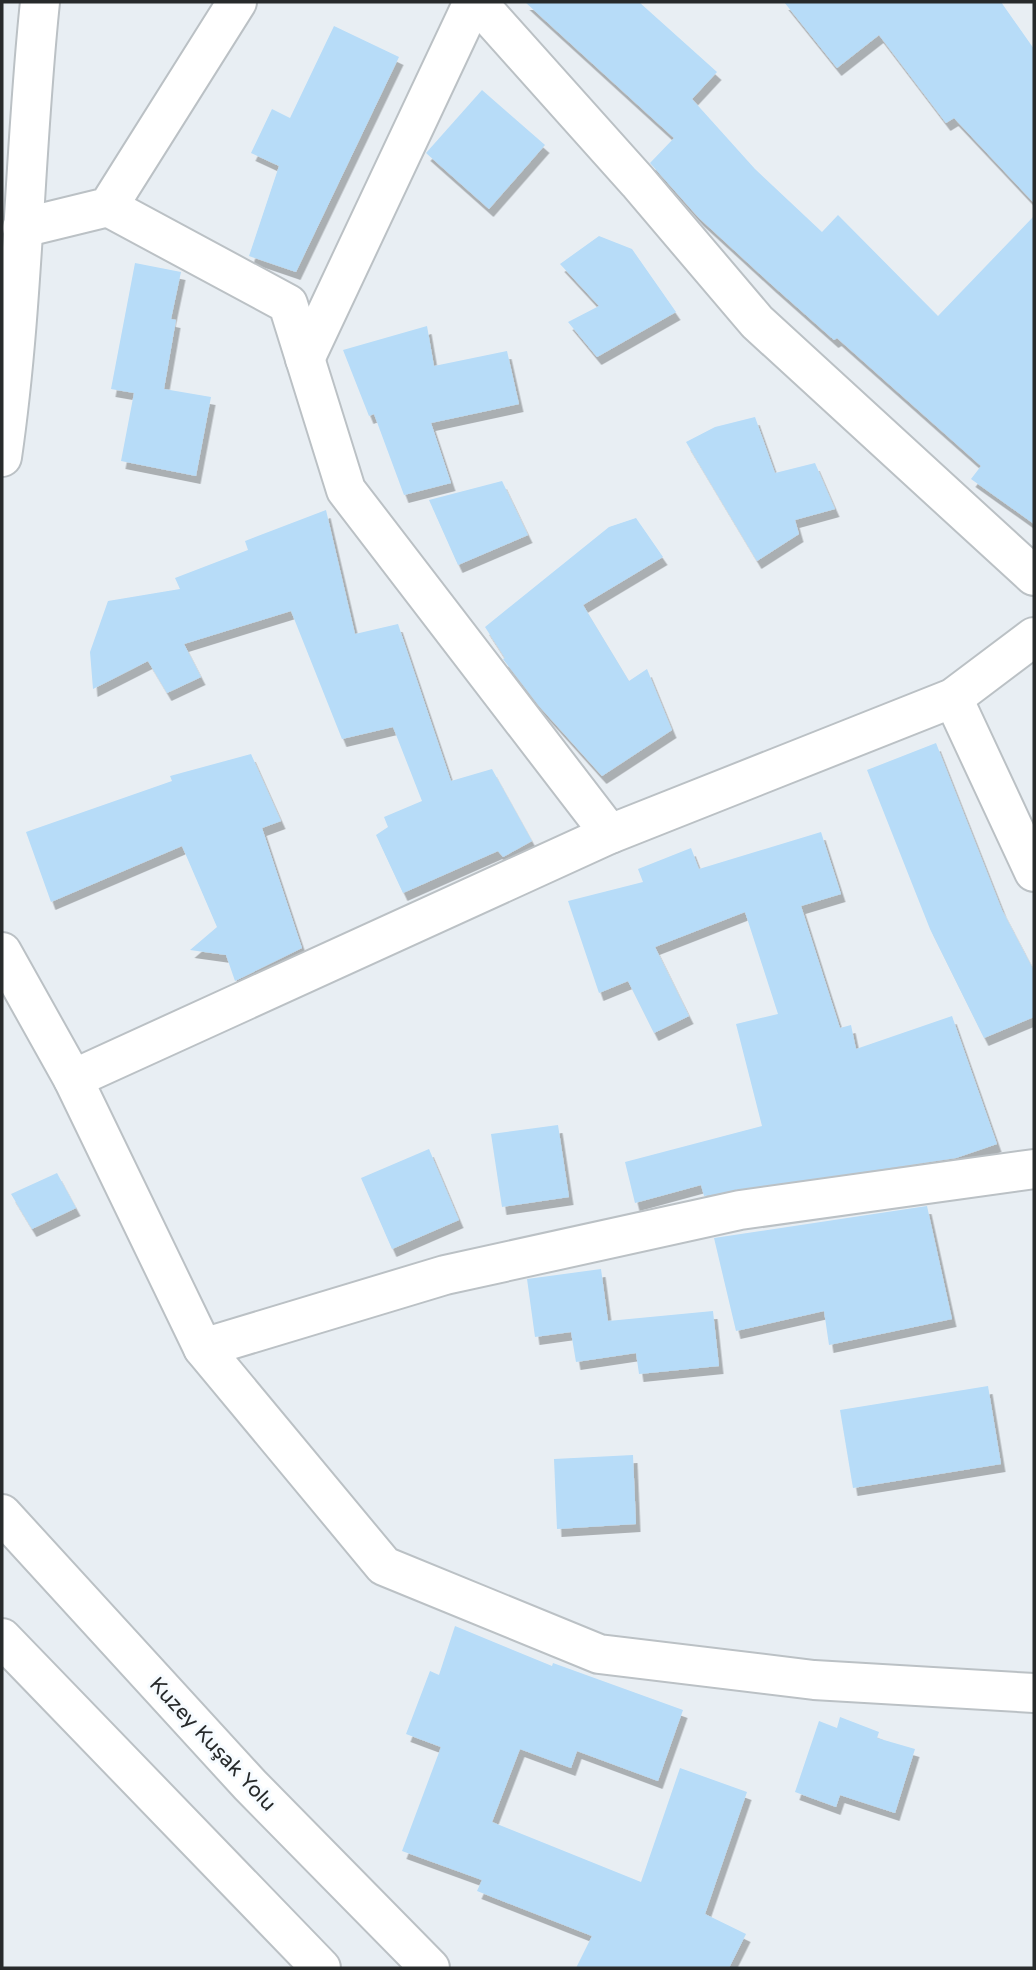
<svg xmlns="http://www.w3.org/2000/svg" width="1036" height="1970" font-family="'Varela Round',sans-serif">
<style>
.building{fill:#b7dcf8;filter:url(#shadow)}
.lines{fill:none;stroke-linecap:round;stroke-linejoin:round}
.minor-casing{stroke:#bbc1c5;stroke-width:42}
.major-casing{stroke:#bbc1c5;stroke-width:42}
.minor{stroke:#fff;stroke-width:38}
.major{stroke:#fff;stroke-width:38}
.labels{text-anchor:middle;stroke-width:6;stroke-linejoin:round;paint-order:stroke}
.street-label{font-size:21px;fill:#272a2b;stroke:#f6fbff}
</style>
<defs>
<filter id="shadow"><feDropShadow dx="4.5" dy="8" stdDeviation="0" flood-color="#0004"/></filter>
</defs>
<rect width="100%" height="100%" fill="#e8eef3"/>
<!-- building -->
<g class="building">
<polygon points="525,2 639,2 717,72 692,99 755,169 822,232 838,215 938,316 1034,216 1034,524 971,479 981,466 837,338 834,340 772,285 699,218 650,163 674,138"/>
<polygon points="784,2 1001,2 1034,49 1034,203 954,118 946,123 879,35 837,68"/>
<polygon points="334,26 399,57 296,272 249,256 279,166 251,153 272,109 290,118"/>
<polygon points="482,90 545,145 489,209 426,153"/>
<polygon points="599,236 632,249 676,312 597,357 568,322 599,306 560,264"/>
<polygon points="135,263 181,272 171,319 176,320 164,389 211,397 196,476 121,461 134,393 111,389"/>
<polygon points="427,326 434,366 507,351 519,404 431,423 451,483 404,495 374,414 369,416 343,350"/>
<polygon points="755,417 775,473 815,463 835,509 795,520 799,534 757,561 686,442 715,427"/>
<polygon points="502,481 528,535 458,565 429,500"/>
<polygon points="326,510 355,634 398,624 451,781 492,769 532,841 503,857 498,851 403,893 376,835 388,827 384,817 422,801 393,727 342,739 291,611 184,644 201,677 167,693 148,661 93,689 90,652 108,601 180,589 175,578 248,550 245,541"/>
<polygon points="636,518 663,557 583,605 629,681 647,669 672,730 602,776 539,706 503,659 505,658 485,627 609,527"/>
<polygon points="936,743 1002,910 1034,971 1034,1017 984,1038 930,929 867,770"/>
<polygon points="251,754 281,821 262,828 302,948 235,981 226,955 190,950 217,927 182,846 51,902 26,832 172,781 170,776"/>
<polygon points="821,832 841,894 801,906 840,1028 851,1025 856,1049 952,1016 997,1144 956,1158 704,1196 701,1185 635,1203 625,1162 762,1126 736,1024 778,1014 745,912 655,947 689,1016 654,1033 628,981 599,993 568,901 643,882 638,869 691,848 699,869"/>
<polygon points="558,1125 569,1197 502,1207 491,1134"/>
<polygon points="429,1149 459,1220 392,1249 361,1178"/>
<polygon points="57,1173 76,1208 32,1229 11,1194"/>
<polygon points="927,1206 952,1319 829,1345 824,1311 736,1331 714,1238"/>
<polygon points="601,1269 608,1321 713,1311 719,1366 639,1374 636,1353 576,1362 571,1332 535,1337 527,1279"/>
<polygon points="988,1386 1001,1464 853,1488 840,1410"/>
<polygon points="633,1455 636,1524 557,1529 554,1459"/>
<polygon points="455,1626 552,1666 553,1663 683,1710 658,1781 577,1751 571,1768 520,1749 492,1822 641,1882 680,1768 747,1792 705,1914 746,1934 729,1968 576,1968 592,1936 477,1891 482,1880 402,1851 441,1747 406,1734 430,1671 439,1675"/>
<polygon points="840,1717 879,1732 877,1738 915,1749 895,1813 840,1795 836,1807 795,1792 819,1721 837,1728"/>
</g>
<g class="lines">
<!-- minor casing -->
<g class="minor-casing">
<g id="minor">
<polyline points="477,2 638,182 757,322 1034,576"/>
<polyline points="108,207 288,304 346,490 610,834"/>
<polyline points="22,228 108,207 237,2"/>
<polyline points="305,359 473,2"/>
<path d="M2,457c22,-151 22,-304 38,-455"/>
<polyline points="953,698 1034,872"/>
<polyline points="2,952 73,1079 610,834 953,698 1034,637"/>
<polyline points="73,1079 203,1348 384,1566 599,1654 814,1680 1034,1693"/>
<polyline points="203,1348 445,1275 740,1210 1034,1169"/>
</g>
</g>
<!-- major casing -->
<g class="major-casing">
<g id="major">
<polyline points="2,1514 250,1785 430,1968"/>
<polyline points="2,1638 321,1968"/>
</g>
</g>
<!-- minor -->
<use href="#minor" class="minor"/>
<!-- major -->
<use href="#major" class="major"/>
</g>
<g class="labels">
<!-- street labels -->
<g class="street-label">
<text transform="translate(213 1744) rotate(47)" y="7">Kuzey Kuşak Yolu</text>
</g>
</g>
<!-- border -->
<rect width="1036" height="1970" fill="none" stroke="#272a2b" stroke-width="7"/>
</svg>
